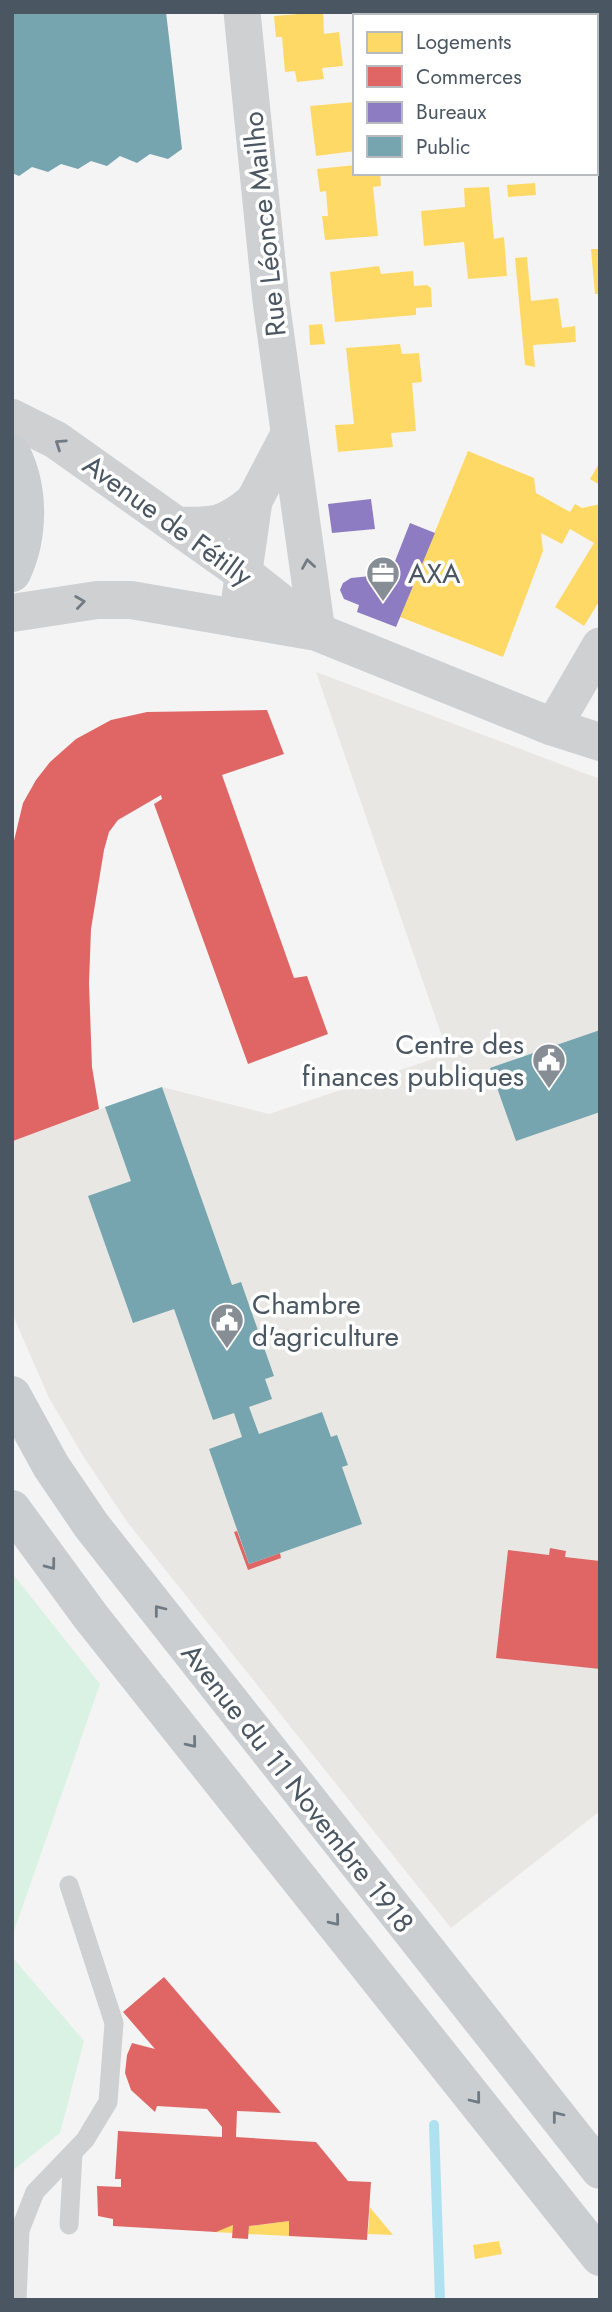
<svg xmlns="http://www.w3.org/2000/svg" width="612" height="2312" font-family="Jost,sans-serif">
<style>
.commercial{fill:#e8e7e3}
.green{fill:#d9f2e3}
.homes{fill:#ffd966}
.shops{fill:#e06666}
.offices{fill:#8e7cc3}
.public{fill:#76a5af}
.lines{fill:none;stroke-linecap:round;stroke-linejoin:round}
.stream{stroke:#aee2f0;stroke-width:10}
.service{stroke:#ced0d2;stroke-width:19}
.minor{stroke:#ced0d2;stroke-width:37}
.tertiary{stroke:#ced0d2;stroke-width:38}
.primary{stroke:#caced1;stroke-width:38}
.oneway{stroke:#727b83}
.oneway2{stroke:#707a83}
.labels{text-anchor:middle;stroke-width:7;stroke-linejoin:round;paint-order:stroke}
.street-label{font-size:28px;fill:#4a5661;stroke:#fff}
.poi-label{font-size:28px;fill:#4a5661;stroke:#fff;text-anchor:start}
</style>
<rect width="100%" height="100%" fill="#f4f4f4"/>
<!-- commercial -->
<polygon class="commercial" points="316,672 600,779 600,1811 451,1928 128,1523 85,1459 49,1398 12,1313 12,1141 162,1087 269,1114 448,1054"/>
<!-- green -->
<g class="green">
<polygon points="12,1573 100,1684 12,1937"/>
<polygon points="12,1957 84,2041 60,2133 12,2171"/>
</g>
<!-- homes -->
<g class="homes">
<polygon points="323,12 324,34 339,32 343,66 322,68 324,79 297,82 295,71 285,72 282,37 276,37 274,16"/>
<rect x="596" y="74" width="4" height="29"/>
<polygon points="355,102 355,151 316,156 310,106"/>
<polygon points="355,165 355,173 380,173 381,186 373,187 378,236 325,240 322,216 328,216 326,191 320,192 317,169"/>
<polygon points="535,183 536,195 508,197 507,185"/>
<polygon points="489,187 494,239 504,237 507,276 468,279 464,242 424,246 421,211 465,207 464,188"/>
<polygon points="591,249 600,249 600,294 595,294"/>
<polygon points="527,257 531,301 558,298 562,328 575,326 576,342 533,345 535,367 525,365 515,258"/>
<polygon points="379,266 381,274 413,271 414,286 427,285 431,288 432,307 416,308 416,315 335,322 330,272"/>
<polygon points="322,324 325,344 310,345 309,325"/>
<polygon points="400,344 402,354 419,353 422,382 412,383 416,431 391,433 393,447 338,452 335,425 354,424 346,348"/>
<polygon points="468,451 534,478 536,493 570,512 575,504 582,508 600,504 600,600 584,626 555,607 594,543 570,529 562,544 541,533 543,551 503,657 400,617"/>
<polygon points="600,462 600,485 590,479"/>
<polygon points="370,2207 372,2210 393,2235 368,2234"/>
<polygon points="289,2221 289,2236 248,2234 249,2226"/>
<polygon points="233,2225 233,2233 213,2232 213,2231"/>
<polygon points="499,2241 502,2254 475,2259 473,2245"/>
</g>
<!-- shops -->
<g class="shops">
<polygon points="267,710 284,754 222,775 294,978 307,976 328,1034 248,1064 154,804 162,799 161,795 118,820 109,832 104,850 91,929 89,983 92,1067 99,1109 13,1141 12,849 23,803 36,780 50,762 76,739 111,720 147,712"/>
<polygon points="237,1531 249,1564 280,1553 281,1558 248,1570 234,1532"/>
<polygon points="550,1548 566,1551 565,1557 600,1561 600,1669 496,1658 508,1550 549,1555"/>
<polygon points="164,1977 281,2113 237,2111 236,2137 316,2142 348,2181 371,2182 367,2240 289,2236 289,2221 249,2226 248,2239 232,2238 233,2225 216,2232 113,2226 113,2219 98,2216 97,2186 121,2187 121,2179 115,2179 118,2131 222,2137 222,2127 207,2109 157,2106 155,2112 131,2090 125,2073 127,2055 132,2043 155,2049 123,2012"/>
</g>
<!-- offices -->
<g class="offices">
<polygon points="371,499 375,529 332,533 328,504"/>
<polygon points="410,523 435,533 396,627 357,612 359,605 344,599 340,590 343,583 351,578 390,574"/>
</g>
<!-- public -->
<g class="public">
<polygon points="12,12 166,12 182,149 168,159 150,154 137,163 120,156 107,166 91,161 78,169 61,164 48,172 32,167 19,176 12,173"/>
<polygon points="600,1030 600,1112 516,1141 490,1068"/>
<polygon points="162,1087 232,1285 241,1282 274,1376 265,1379 272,1399 249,1407 259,1434 322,1412 331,1437 337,1435 348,1465 342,1467 362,1524 249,1564 209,1449 242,1437 234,1413 213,1420 174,1309 133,1323 88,1196 131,1181 105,1107"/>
</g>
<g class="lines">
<!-- stream -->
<polyline class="stream" points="434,2125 440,2300"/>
<!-- service -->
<g class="service">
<polyline points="69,2225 73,2153"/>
<polyline points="17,2300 20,2230 35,2192 85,2140 108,2102 114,2023 69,1885"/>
</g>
<!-- minor -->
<g class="minor">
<polyline points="242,12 271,301 317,632"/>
<path d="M177,525c36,1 48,1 77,-24"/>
<polyline points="237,619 254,501 288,436"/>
<polyline points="553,727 600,646"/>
</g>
<!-- tertiary -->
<g class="tertiary">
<polyline points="12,418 56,440 242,572 315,630"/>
<polyline points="12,613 97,600 131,600 317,632 553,727 600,742"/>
</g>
<!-- primary -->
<g class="primary">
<path d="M12,454c18,36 17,83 0,119"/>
<polyline points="12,1395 51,1466 91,1525 600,2170"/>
<polyline points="12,1509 91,1617 600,2257"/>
</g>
</g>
<!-- one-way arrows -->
<defs><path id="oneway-chevron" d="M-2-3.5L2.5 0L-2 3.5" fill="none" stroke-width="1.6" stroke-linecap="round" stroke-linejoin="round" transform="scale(1.75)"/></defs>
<g class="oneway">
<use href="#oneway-chevron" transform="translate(60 444) rotate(-146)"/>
<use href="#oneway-chevron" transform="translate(308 564) rotate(-99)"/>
<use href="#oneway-chevron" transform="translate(80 602) rotate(-8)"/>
</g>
<g class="oneway2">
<use href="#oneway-chevron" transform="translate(51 1565) rotate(53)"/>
<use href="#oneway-chevron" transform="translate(159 1610) rotate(-128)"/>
<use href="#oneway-chevron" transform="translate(192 1743) rotate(51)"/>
<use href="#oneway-chevron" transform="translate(335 1921) rotate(51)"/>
<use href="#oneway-chevron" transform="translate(476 2099) rotate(52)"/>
<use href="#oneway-chevron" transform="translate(557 2116) rotate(-128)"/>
</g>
<!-- icons -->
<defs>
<g id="office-pin" transform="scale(1.75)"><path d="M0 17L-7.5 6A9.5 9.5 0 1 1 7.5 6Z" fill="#868d94" stroke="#fff"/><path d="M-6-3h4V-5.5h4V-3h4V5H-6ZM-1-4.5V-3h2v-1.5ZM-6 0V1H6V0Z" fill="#fff"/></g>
<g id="civic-pin" transform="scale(1.75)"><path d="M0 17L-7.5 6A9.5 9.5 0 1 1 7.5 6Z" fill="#868d94" stroke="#fff"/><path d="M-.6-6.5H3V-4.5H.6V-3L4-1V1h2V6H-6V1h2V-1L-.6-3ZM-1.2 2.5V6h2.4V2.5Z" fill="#fff"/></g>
</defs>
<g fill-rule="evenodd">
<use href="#office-pin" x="383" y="573"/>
<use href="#civic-pin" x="549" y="1060"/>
<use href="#civic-pin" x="227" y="1320"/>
</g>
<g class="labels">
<!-- street labels -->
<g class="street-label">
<text transform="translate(264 224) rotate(-96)" y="10">Rue Léonce Mailho</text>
<text transform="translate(168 520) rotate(36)" y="10">Avenue de Fétilly</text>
<text transform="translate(298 1788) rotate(52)" y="10">Avenue du 11 Novembre 1918</text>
</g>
<!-- poi labels -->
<g class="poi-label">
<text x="408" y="583">AXA</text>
<text x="524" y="1054" text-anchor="end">Centre des<tspan x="524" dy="32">finances publiques</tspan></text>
<text x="252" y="1314">Chambre<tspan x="252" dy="32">d'agriculture</tspan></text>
</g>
</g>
<!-- border -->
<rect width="612" height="2312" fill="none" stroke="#4a5661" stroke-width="28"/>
<!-- legend -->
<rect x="353" y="14" width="245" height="161" fill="#ffffff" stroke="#b7bbc0" stroke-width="2"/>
<rect x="367" y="32" width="35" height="21" fill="#ffd966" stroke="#b7bbc0" stroke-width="2"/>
<text x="416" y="49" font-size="21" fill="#4a5661">Logements</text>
<rect x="367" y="66" width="35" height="21" fill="#e06666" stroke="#b7bbc0" stroke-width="2"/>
<text x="416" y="84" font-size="21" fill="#4a5661">Commerces</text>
<rect x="367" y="102" width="35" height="21" fill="#8e7cc3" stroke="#b7bbc0" stroke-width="2"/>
<text x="416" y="119" font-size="21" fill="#4a5661">Bureaux</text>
<rect x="367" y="136" width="35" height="21" fill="#76a5af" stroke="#b7bbc0" stroke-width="2"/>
<text x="416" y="154" font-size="21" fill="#4a5661">Public</text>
</svg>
